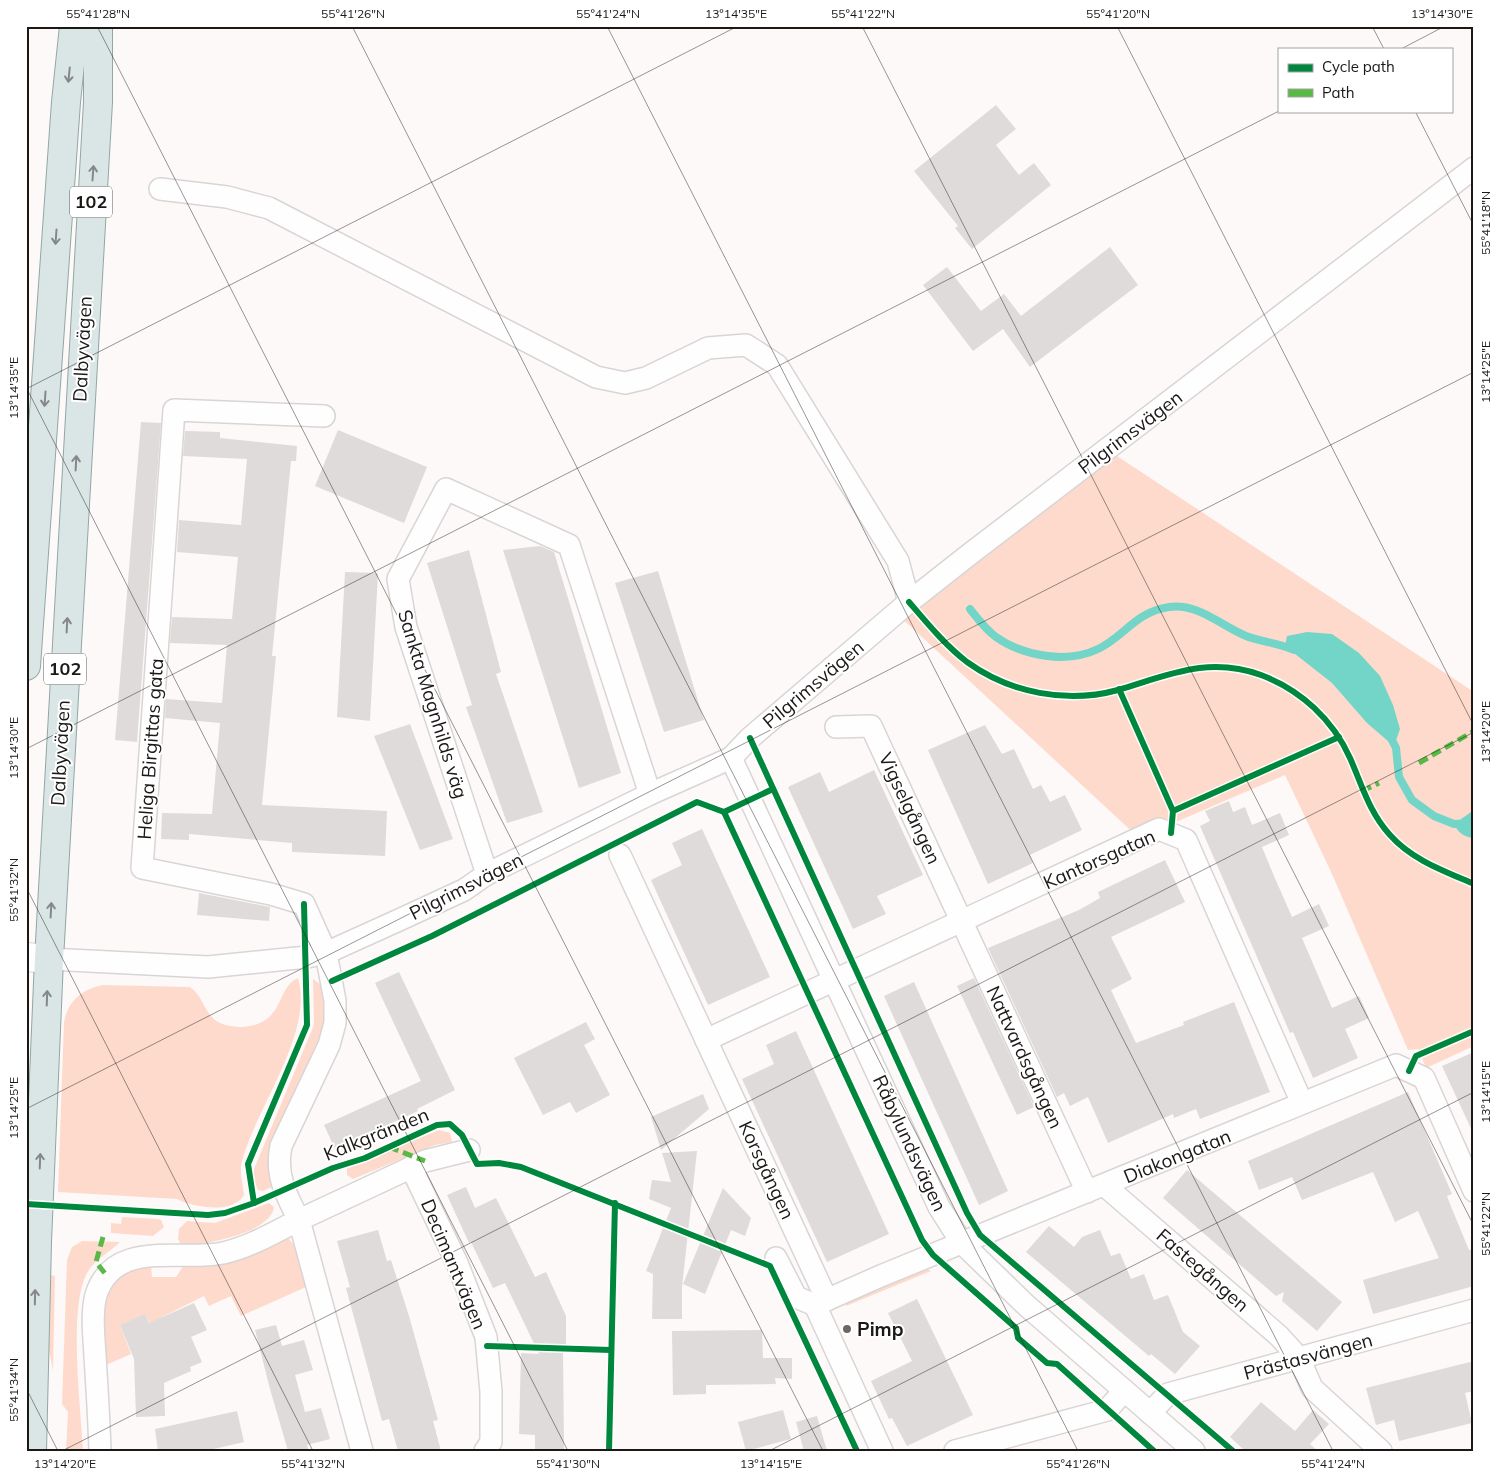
<svg xmlns="http://www.w3.org/2000/svg" width="1500" height="1477" font-family="Mulish,sans-serif">
<style>
.green{fill:#fedacc}
.water{fill:#72d5c8}
.lines{fill:none;stroke-linecap:round;stroke-linejoin:round}
.stream{stroke:#72d5c8;stroke-width:8}
.building{fill:#dfdbda}
.minor-casing{stroke:#d9d5d4;stroke-width:24}
.tertiary-casing{stroke:#d9d5d4;stroke-width:30}
.primary-casing{stroke:#91a7a4;stroke-width:30}
.minor{stroke:#fffefe;stroke-width:21}
.tertiary{stroke:#fffefe;stroke-width:28}
.primary{stroke:#dae6e5;stroke-width:28}
.quiet{stroke:#58b947;stroke-width:5;stroke-dasharray:10 5;stroke-linecap:butt}
.cycleway-casing{stroke:#fff;stroke-width:9}
.cycleway{stroke:#00873e;stroke-width:6}
.oneway{stroke:#848988}
.ticks{fill:none;stroke:#1b1816;stroke-width:1;stroke-opacity:0.45}
.poi-dot{fill:#6a6765;stroke:#fff;stroke-width:2}
.labels{text-anchor:middle;stroke-width:4;stroke-linejoin:round;paint-order:stroke}
.shield{fill:#fff;stroke:#5f5d5c;stroke-width:1}
.shield-label{font-size:18px;font-weight:bold;fill:#1b1816}
.street-label{font-size:19px;fill:#1b1816;stroke:#fff}
.poi-label{font-size:19px;font-weight:bold;fill:#1b1816;stroke:#fff;text-anchor:start}
.neatline{fill:none;stroke:#1b1816;stroke-width:2}
.ticks-label{font-size:12px;text-anchor:middle;fill:#1b1816}
</style>
<rect width="100%" height="100%" fill="#fdf9f8"/>
<!-- green -->
<g class="green">
<polygon points="1117,456 1474,692 1474,1046 1426,1068 1418,1049 1408,1050 1332,874 1285,775 1139,838 896,613"/>
<path d="M298,978c16,55 -42,130 -56,183 -3,10 1,24 2,34 -2,3 -5,7 -9,8 -13,9 -45,3 -58,-4l-119,-7 6,-170c4,-21 18,-33 39,-37l87,2c12,8 14,24 25,33 7,5 17,7 26,7 45,-2 34,-39 57,-49z"/>
<polygon points="313,979 321,985 328,1017 270,1150 268,1165 272,1187 263,1191 258,1190 254,1180 254,1169 314,1025"/>
<polygon points="439,1130 450,1133 452,1142 435,1145 353,1179 347,1175 347,1168"/>
<path d="M269,1203l5,4c-3,26 -71,39 -93,38l-3,-6 1,-10 8,-8 28,2z"/>
<polygon points="122,1217 158,1219 161,1220 164,1227 153,1236 111,1233 111,1223 121,1224"/>
<path d="M286,1235l8,10 12,42 -65,29 -10,-20 -22,10 -5,-10 -42,21 -4,20 -13,-22 -25,10 11,29 -25,11c-1,-28 -10,-73 19,-92 7,-4 17,-6 26,-8l1,12h24l8,-12z"/>
<path d="M82,1241l38,1c-11,11 -25,17 -33,31 -19,35 -6,136 -4,178h-17l2,-39 -6,-8 5,-144 5,-13z"/>
<polygon points="924,1267 931,1271 846,1306 844,1301"/>
<polygon points="50,1275 55,1276 53,1371 47,1339"/>
</g>
<!-- water -->
<g class="water">
<polygon points="1307,632 1332,634 1359,653 1380,676 1393,705 1400,729 1394,746 1396,748 1367,723 1332,683 1285,646 1287,636"/>
<path d="M1474,810v28c-10,-1 -16,-5 -20,-14z"/>
</g>
<g class="lines">
<!-- stream -->
<g class="stream">
<path d="M970,609c8,10 15,20 26,28 27,19 71,27 102,12 27,-13 37,-37 71,-42 30,-4 52,19 77,29 16,6 33,7 48,14"/>
<polyline points="1390,736 1396,748 1399,777 1412,800 1434,816 1454,824 1474,823"/>
</g>
</g>
<!-- building -->
<g class="building">
<polygon points="996,105 1016,129 996,145 1019,175 1034,163 1051,185 972,249 955,228 958,226 914,171"/>
<polygon points="1110,247 1138,285 1030,367 1003,329 973,351 923,285 947,267 981,311 1004,294 1021,316"/>
<polygon points="141,422 161,423 137,742 115,740"/>
<polygon points="338,430 427,467 404,523 315,486"/>
<polygon points="185,431 220,432 220,438 297,446 296,461 291,461 272,656 276,656 262,805 387,811 385,856 292,852 292,843 189,834 189,840 161,839 162,813 212,814 220,723 165,718 166,699 222,703 227,645 170,643 172,617 232,619 238,557 177,552 179,520 241,525 247,459 183,456"/>
<polygon points="540,546 554,552 621,773 579,788 503,550"/>
<polygon points="469,550 501,672 496,674 543,812 507,823 466,707 472,705 427,563"/>
<polygon points="658,571 704,720 664,732 615,583"/>
<polygon points="345,572 378,573 370,721 337,717"/>
<polygon points="410,724 453,839 420,850 374,736"/>
<polygon points="985,725 1002,754 1014,749 1033,789 1041,785 1050,802 1065,795 1082,830 1030,855 1033,863 988,884 928,750"/>
<polygon points="874,770 923,875 877,896 886,914 853,929 788,787 820,772 829,792"/>
<polygon points="1229,801 1233,812 1245,807 1252,825 1280,813 1289,835 1262,847 1274,876 1292,917 1319,904 1329,926 1302,938 1332,1008 1359,996 1369,1018 1345,1029 1358,1058 1313,1078 1293,1032 1290,1033 1200,826 1210,821 1205,811"/>
<polygon points="702,829 770,977 708,1005 651,880 682,865 672,843"/>
<polygon points="1165,860 1185,902 1111,937 1132,979 1111,990 1136,1043 1184,1025 1183,1022 1234,1002 1270,1092 1200,1119 1196,1109 1174,1118 1173,1114 1108,1143 1088,1097 1070,1106 1064,1093 1057,1097 988,948 1079,910 1100,898 1098,892"/>
<polygon points="199,893 270,907 269,921 197,915"/>
<polygon points="399,972 455,1090 417,1109 418,1111 335,1149 324,1125 421,1081 375,983"/>
<polygon points="974,978 1034,1107 1017,1115 957,986"/>
<polygon points="914,982 1008,1191 979,1205 884,996"/>
<polygon points="586,1022 595,1039 584,1045 610,1095 576,1113 570,1102 543,1115 514,1058"/>
<polygon points="796,1031 889,1234 827,1262 742,1079 774,1064 766,1045"/>
<polygon points="1474,1052 1474,1135 1442,1066"/>
<polygon points="1408,1092 1452,1194 1447,1196 1452,1209 1469,1250 1474,1249 1474,1286 1373,1314 1363,1280 1439,1258 1418,1211 1395,1222 1373,1172 1302,1200 1292,1177 1259,1190 1248,1161"/>
<polygon points="703,1094 709,1109 661,1150 651,1117"/>
<polygon points="697,1151 682,1287 682,1319 652,1319 653,1274 646,1271 671,1208 649,1199 652,1180 671,1182 662,1153"/>
<polygon points="1187,1170 1342,1302 1317,1331 1282,1301 1284,1292 1276,1296 1163,1198"/>
<polygon points="466,1187 475,1208 496,1198 535,1277 546,1272 566,1316 566,1348 563,1348 564,1451 535,1451 535,1435 519,1434 521,1353 539,1354 505,1283 493,1288 471,1242 469,1243 447,1195"/>
<polygon points="723,1188 751,1218 745,1236 731,1230 705,1294 683,1284"/>
<polygon points="1049,1226 1074,1247 1082,1237 1100,1230 1111,1256 1120,1253 1131,1279 1144,1274 1154,1300 1168,1295 1183,1332 1200,1346 1175,1374 1151,1354 1149,1356 1026,1252"/>
<polygon points="378,1230 387,1261 391,1260 409,1316 438,1420 433,1421 441,1451 398,1451 389,1419 382,1421 346,1288 350,1287 337,1241"/>
<polygon points="917,1299 973,1415 907,1446 892,1418 889,1419 871,1381 912,1361 888,1313"/>
<polygon points="194,1303 207,1330 191,1337 202,1362 190,1367 191,1371 164,1383 165,1416 136,1417 134,1359 120,1325 145,1314 149,1323"/>
<polygon points="276,1325 282,1346 304,1340 313,1370 295,1375 305,1412 321,1408 330,1439 307,1445 309,1451 288,1451 270,1389 255,1330"/>
<polygon points="762,1330 763,1358 792,1358 792,1379 775,1378 776,1384 706,1385 706,1394 673,1395 672,1331"/>
<polygon points="1474,1361 1474,1391 1465,1393 1472,1423 1399,1441 1394,1420 1376,1425 1366,1388"/>
<polygon points="1261,1402 1295,1431 1313,1410 1329,1424 1310,1444 1318,1451 1245,1451 1230,1437"/>
<polygon points="783,1410 791,1439 746,1451 738,1422"/>
<polygon points="237,1411 244,1442 205,1451 158,1451 155,1429"/>
<polygon points="817,1416 827,1451 804,1451 796,1422"/>
</g>
<g class="lines">
<!-- minor casing -->
<g class="minor-casing">
<g id="minor">
<polyline points="160,189 227,197 269,208 596,377 625,383 646,378 708,348 746,345 777,365 898,561 909,602"/>
<polyline points="836,727 871,726 1087,1192"/>
<polyline points="731,758 939,1207 962,1243 1027,1306 1194,1451"/>
<polyline points="620,855 827,1300"/>
<polyline points="487,874 406,627 398,579 446,489 569,545 650,794"/>
<polyline points="49,959 208,967 307,957 326,953 399,920 464,890 487,874 650,794 731,758 750,738 909,602 970,554 1474,168"/>
<polyline points="706,1040 1159,829 1186,840 1302,1103"/>
<polyline points="411,1167 457,1263 486,1337 491,1392 491,1442 485,1451"/>
<polyline points="1104,1185 1279,1336 1299,1358 1312,1388 1381,1451"/>
<polyline points="776,1258 796,1297 815,1305"/>
<polyline points="815,1305 883,1275 1396,1065 1424,1078 1474,1191"/>
<polyline points="815,1305 882,1451"/>
<polyline points="1150,1413 1168,1394 1474,1310"/>
<path d="M100,1451c-1,-32 -3,-63 -5,-95 -1,-19 -4,-42 1,-61 18,-57 84,-33 127,-42 27,-6 52,-21 76,-33 -13,-25 -24,-45 -18,-74l48,-101 6,-22v-22l-9,-48 -22,-49 -33,-10 -129,-26 32,-458 150,6"/>
<polyline points="362,1451 299,1220 425,1161 469,1150"/>
<polyline points="955,1451 1107,1410 1124,1391"/>
</g>
</g>
<!-- tertiary casing -->
<g class="tertiary-casing">
<polyline id="tertiary" points="26,957 49,959"/>
</g>
<!-- primary casing -->
<g class="primary-casing">
<g id="primary">
<polyline points="26,666 66,102 74,26"/>
<polyline points="32,1451 37,1242 49,959 98,102 98,26"/>
</g>
</g>
<!-- minor -->
<use href="#minor" class="minor"/>
<!-- tertiary -->
<use href="#tertiary" class="tertiary"/>
<!-- primary -->
<use href="#primary" class="primary"/>
<!-- quiet -->
<g class="quiet">
<polyline points="1419,763 1474,731"/>
<polyline points="1362,791 1379,783"/>
<polyline points="389,1147 425,1161"/>
<polyline points="103,1237 96,1262 107,1276"/>
</g>
<!-- cycleway casing -->
<g class="cycleway-casing">
<g id="cycleway">
<path d="M909,602c18,21 36,43 58,60 43,31 100,42 151,28 51,-15 90,-34 143,-15 40,15 72,45 89,83 12,27 19,54 40,77 22,25 54,36 84,49"/>
<polyline points="1119,689 1173,811"/>
<polyline points="750,738 967,1213 980,1235 1233,1451"/>
<polyline points="724,812 922,1240 933,1255 1016,1328 1018,1338 1047,1363 1057,1364 1154,1451"/>
<polyline points="1171,833 1173,811 1339,737"/>
<polyline points="332,981 432,936 697,802 724,812 773,789"/>
<polyline points="1409,1071 1416,1056 1474,1031"/>
<polyline points="254,1203 333,1168 365,1158 437,1125 450,1124 462,1135 477,1164 499,1163 521,1167 770,1266 857,1451"/>
<polyline points="26,1204 208,1215 225,1213 254,1203 248,1164 307,1025 304,904"/>
<polyline points="487,1346 611,1350"/>
<polyline points="609,1451 615,1203"/>
</g>
</g>
<!-- cycleway -->
<use href="#cycleway" class="cycleway"/>
</g>
<!-- one-way arrows -->
<defs><path id="oneway-shaft" d="M-6 0H5M1.5-3L5.5 0L1.5 3" fill="none" stroke-width="1.6" stroke-linecap="round" stroke-linejoin="round" transform="scale(1.25)"/></defs>
<g class="oneway">
<use href="#oneway-shaft" transform="translate(69 75) rotate(96)"/>
<use href="#oneway-shaft" transform="translate(93 173) rotate(-86)"/>
<use href="#oneway-shaft" transform="translate(56 237) rotate(94)"/>
<use href="#oneway-shaft" transform="translate(45 399) rotate(94)"/>
<use href="#oneway-shaft" transform="translate(76 463) rotate(-87)"/>
<use href="#oneway-shaft" transform="translate(67 625) rotate(-87)"/>
<use href="#oneway-shaft" transform="translate(51 910) rotate(-87)"/>
<use href="#oneway-shaft" transform="translate(47 998) rotate(-88)"/>
<use href="#oneway-shaft" transform="translate(40 1161) rotate(-88)"/>
<use href="#oneway-shaft" transform="translate(35 1297) rotate(-89)"/>
</g>
<!-- ticks -->
<path class="ticks" d="M97,26l726,1425M352,26l726,1425M607,26l726,1425M862,26l612,1200M1117,26l357,700M1372,26l12,23M26,29l6,-3M1401,49l44,-23M1415,111l59,115M26,387l542,1064M26,389l712,-363M26,749l1253,-638M26,887l287,564M26,1109l1448,-737M26,1388l32,63M62,1451l1412,-719M769,1451l705,-359"/>
<!-- markers -->
<circle class="poi-dot" cx="847" cy="1329" r="5"/>
<g class="labels">
<!-- shield labels -->
<g class="shield">
<rect x="70" y="186.5" width="42" height="31" rx="4"/>
<rect x="44" y="653.5" width="42" height="31" rx="4"/>
</g>
<g class="shield-label">
<text x="91" y="208">102</text>
<text x="65" y="675">102</text>
</g>
<!-- street labels -->
<g class="street-label">
<text transform="translate(82 349) rotate(-87)" y="7">Dalbyvägen</text>
<text transform="translate(1130 432) rotate(-37)" y="7">Pilgrimsvägen</text>
<text transform="translate(813 684) rotate(-40)" y="7">Pilgrimsvägen</text>
<text transform="translate(433 704) rotate(73)" y="7">Sankta Magnhilds väg</text>
<text transform="translate(150 749) rotate(-86)" y="7">Heliga Birgittas gata</text>
<text transform="translate(60 753) rotate(-87)" y="7">Dalbyvägen</text>
<text transform="translate(910 808) rotate(65)" y="7">Vigselgången</text>
<text transform="translate(1099 859) rotate(-24)" y="7">Kantorsgatan</text>
<text transform="translate(466 886) rotate(-27)" y="7">Pilgrimsvägen</text>
<text transform="translate(1025 1057) rotate(65)" y="7">Nattvardsgången</text>
<text transform="translate(376 1134) rotate(-22)" y="7">Kalkgränden</text>
<text transform="translate(910 1143) rotate(65)" y="7">Råbylundsvägen</text>
<text transform="translate(1177 1156) rotate(-22)" y="7">Diakongatan</text>
<text transform="translate(767 1170) rotate(65)" y="7">Korsgången</text>
<text transform="translate(454 1264) rotate(67)" y="7">Decimantvägen</text>
<text transform="translate(1203 1270) rotate(41)" y="7">Fastegången</text>
<text transform="translate(1308 1356) rotate(-15)" y="7">Prästasvängen</text>
</g>
<!-- poi labels -->
<g class="poi-label">
<text x="857" y="1336">Pimp</text>
</g>
</g>
<!-- border -->
<rect width="1500" height="1477" fill="none" stroke="#ffffff" stroke-width="55"/>
<!-- legend -->
<rect x="1278" y="48" width="175" height="65" fill="#ffffff" stroke="#a4a3a2"/>
<rect x="1288" y="64" width="25" height="8" fill="#00873e" stroke="#a4a3a2"/>
<text x="1322" y="72" font-size="15" fill="#1b1816">Cycle path</text>
<rect x="1288" y="89" width="25" height="8" fill="#58b947" stroke="#a4a3a2"/>
<text x="1322" y="98" font-size="15" fill="#1b1816">Path</text>
<rect x="28" y="28" width="1444" height="1422" class="neatline"/>
<g class="ticks-label">
<text x="98" y="18">55°41'28"N</text>
<text x="353" y="18">55°41'26"N</text>
<text x="608" y="18">55°41'24"N</text>
<text x="736" y="18">13°14'35"E</text>
<text x="863" y="18">55°41'22"N</text>
<text x="1118" y="18">55°41'20"N</text>
<text x="1442" y="18">13°14'30"E</text>
<text transform="translate(1486 223) rotate(-90)" y="4">55°41'18"N</text>
<text transform="translate(1486 372) rotate(-90)" y="4">13°14'25"E</text>
<text transform="translate(14 388) rotate(-90)" y="4">13°14'35"E</text>
<text transform="translate(1486 732) rotate(-90)" y="4">13°14'20"E</text>
<text transform="translate(14 748) rotate(-90)" y="4">13°14'30"E</text>
<text transform="translate(14 890) rotate(-90)" y="4">55°41'32"N</text>
<text transform="translate(1486 1092) rotate(-90)" y="4">13°14'15"E</text>
<text transform="translate(14 1108) rotate(-90)" y="4">13°14'25"E</text>
<text transform="translate(1486 1224) rotate(-90)" y="4">55°41'22"N</text>
<text transform="translate(14 1390) rotate(-90)" y="4">55°41'34"N</text>
<text x="65" y="1468">13°14'20"E</text>
<text x="313" y="1468">55°41'32"N</text>
<text x="568" y="1468">55°41'30"N</text>
<text x="771" y="1468">13°14'15"E</text>
<text x="1078" y="1468">55°41'26"N</text>
<text x="1333" y="1468">55°41'24"N</text>
</g>
</svg>
